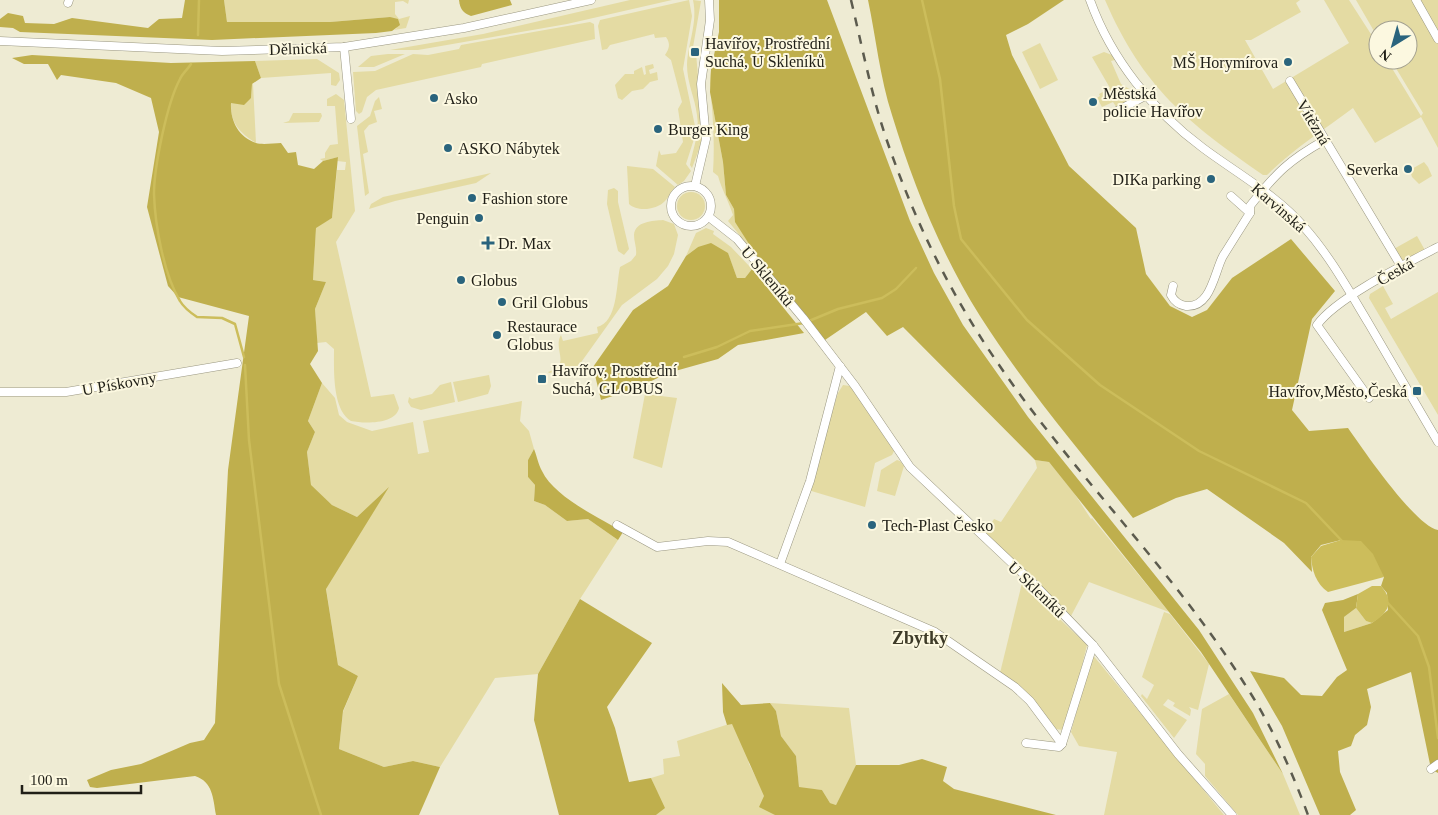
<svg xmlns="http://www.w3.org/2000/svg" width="1438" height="815" font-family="Georgia,serif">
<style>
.green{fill:#e4dba3}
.forest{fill:#bfaf4d}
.water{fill:#ccbd5b}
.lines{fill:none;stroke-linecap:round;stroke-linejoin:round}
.stream{stroke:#ccbd5b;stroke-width:2.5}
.minor-casing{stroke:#9a9781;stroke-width:9}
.minor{stroke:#fff;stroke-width:8}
.rail{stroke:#5c5b4e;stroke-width:2.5;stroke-dasharray:9 9;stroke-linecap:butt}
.poi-dot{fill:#2a647d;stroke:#fcf8e0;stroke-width:2}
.labels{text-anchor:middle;stroke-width:4;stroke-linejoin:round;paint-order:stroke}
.poi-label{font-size:16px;fill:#201f17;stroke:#fcf8e0;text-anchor:start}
.street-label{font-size:16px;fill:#201f17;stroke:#fcf8e0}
.neighbourhood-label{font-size:18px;font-weight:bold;fill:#3e3b28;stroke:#fcf8e0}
</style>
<rect width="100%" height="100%" fill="#eeebd3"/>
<!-- green -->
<g class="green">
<polygon points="224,0 409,0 408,4 403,1 395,2 395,14 399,19 410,16 406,28 394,30 397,28 390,17 330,22 227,22"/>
<polygon points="630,0 672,0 567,24 418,50 390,50 483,34"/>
<path d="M689,0l3,16 -9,53 12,57 -1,13 -8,25 5,7 -7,10 -6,4 -22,-19 3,-16 2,5 15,-2 7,-11 -5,-33 4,-7 -11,-42 -6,-5c4,-6 6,-11 1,-18l-11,1 -1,-4 -44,11 -3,4 -5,1 -4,-24 2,-6z"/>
<path d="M693,0l8,1 -9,52h4l6,70 -1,21 -9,24 -2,-3c3,-17 10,-32 7,-50 -2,-17 -10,-32 -10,-50 1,-23 11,-42 6,-65z"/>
<path d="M1105,0h195l-4,3 5,9 -50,28h-6l28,49 76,-46 -25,-43h25l29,45v15h9l34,56 2,-3 -32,-53h17v-30h-30v8l-22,-38h57l25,42v106l-17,-31 -46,26 -22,-35c-29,22 -60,41 -86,67h-4c-76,-53 -120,-87 -158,-175z"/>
<polygon points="1418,0 1438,0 1438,34 1427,15 1429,14 1427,10 1425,11"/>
<polygon points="590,22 594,24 595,39 482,64 481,67 376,90 367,97 362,112 359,114 356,111 353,72 375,71 413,54 428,55 459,49 461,45"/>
<polygon points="1040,43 1058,80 1040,89 1022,52"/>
<polygon points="1104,52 1112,55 1115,60 1111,61 1121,84 1136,93 1133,99 1117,108 1113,102 1102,107 1097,98 1100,96 1099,94 1110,88 1092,57"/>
<polygon points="388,54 405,54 374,67 358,67 371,56"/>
<path d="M714,58l-4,34 13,70 3,33 8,14 2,13 20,33 -28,-34 5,-6c-4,-13 -11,-25 -15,-39l-5,-4c1,-15 1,-32 0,-47 0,-24 -7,-44 1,-67z"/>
<polygon points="317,59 339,73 340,80 336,86 331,85 331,73 261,78 255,61"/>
<polygon points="653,64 654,68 649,70 650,74 657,72 658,80 650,82 643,89 632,91 622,100 618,98 615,85 625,74 634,74 634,71 642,67 644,75 646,74 645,66"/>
<path d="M252,84h1l3,59c-17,-11 -26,-20 -25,-41l20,-4z"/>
<path d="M336,94l8,6 11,111 -19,31 35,155 23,-3 5,14c-3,16 -34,16 -48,13 -19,-11 -17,-52 -17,-72l-8,-7 -9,1 -2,-34 11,-27 -13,-2 3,-53 16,-9 5,-48h8l1,-8 -9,-1 1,-4 -15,4 -3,-2 5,-1v-5l5,-8 8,-1 -3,-38h-8v-7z"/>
<polygon points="379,97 382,109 374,111 377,122 369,125 364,131 368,152 363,154 369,193 365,196 357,126 370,116 375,101"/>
<polygon points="293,113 321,113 322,116 319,122 283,123 289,121"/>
<polygon points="1424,162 1428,167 1432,176 1419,184 1412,177 1410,170"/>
<path d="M627,166l26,3 22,18c-4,4 -6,10 -10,14 -8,9 -28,11 -36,3z"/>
<polygon points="491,173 476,183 395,201 369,209 371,204 383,197"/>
<polygon points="614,188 618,191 618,202 629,249 624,255 618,251 607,204 608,190"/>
<circle cx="691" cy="206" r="14"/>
<path d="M663,220l11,4 4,11 -4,19 -6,12 -11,13 -35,26 -45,63 -6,5 -16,4 -1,-5 -5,1 -1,-1c23,-7 6,-21 12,-35l1,-2 2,6 35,-8 -1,-6c21,-5 19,-42 23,-60l11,-6 5,-6c1,-7 -2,-13 -2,-20 1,-14 19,-14 29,-15z"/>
<polygon points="706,228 714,231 713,234 731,247 752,269 745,278 737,278 728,254 698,247 686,256 696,233"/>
<polygon points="1417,236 1426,252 1401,264 1392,250"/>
<polygon points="1383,286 1393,304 1385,308 1391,319 1438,292 1438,415 1369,298 1370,294"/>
<polygon points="489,375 491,386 488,394 458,402 453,382"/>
<polygon points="451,382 455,402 421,410 411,407 408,402 409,397 412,399 432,394 440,385"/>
<polygon points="322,383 335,398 339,415 347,422 372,431 413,422 418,454 429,452 423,421 522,401 520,421 529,431 534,449 528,460 528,477 535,485 534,501 545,505 567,521 588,519 618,540 580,599 538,674 495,678 440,767 413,761 384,767 339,749 343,712 358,676 338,665 326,588 387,489 357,517 332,505 311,486 307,452 315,432 308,421"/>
<polygon points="843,385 850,386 894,451 892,455 875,463 865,507 808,490 838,393"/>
<polygon points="645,394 677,398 662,468 633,458"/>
<polygon points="897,460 900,461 904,466 895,496 877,491 881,470"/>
<polygon points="1035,460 1049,462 1074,493 1091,519 1092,518 1169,612 1089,582 1071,616 987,534 986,532 994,519 1001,522 1037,468"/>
<polygon points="1022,583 1087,645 1068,723 1063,730 1055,729 1000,673"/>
<polygon points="1356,608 1366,621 1372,623 1344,632 1344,617"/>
<polygon points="1164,612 1170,614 1209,664 1198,710 1189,707 1191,710 1190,716 1173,706 1175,703 1168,699 1163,705 1187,720 1174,738 1141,696 1142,694 1147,699 1154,685 1142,677"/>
<polygon points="1092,654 1224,815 1104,815 1117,752 1079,746 1071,732"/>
<polygon points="1229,694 1283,774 1300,815 1238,815 1205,776 1205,764 1196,754 1202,709"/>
<polygon points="770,703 849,708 856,765 836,805 830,803 822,790 799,788 796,756 781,736 776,711"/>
<polygon points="732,723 747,754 749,764 775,815 656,815 664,808 651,778 664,774 663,759 680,756 677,741"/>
</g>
<!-- forest -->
<g class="forest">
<polygon points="185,0 224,0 227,22 330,22 390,17 398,19 400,25 392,31 376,33 212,40 20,32 13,28 0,27 0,19 8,13 23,16 25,23 54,24 72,18 148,28 159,19 182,18"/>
<path d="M459,0h51l2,5 -41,11c-8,-3 -11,-7 -12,-16z"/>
<polygon points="719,0 827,0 910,221 934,273 963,325 1028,417 1199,630 1253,713 1283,774 1201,652 1049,462 1035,460 903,327 887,336 866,312 825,340 756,255 735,222 734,209 726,195 723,162 710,92 711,69 719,32"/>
<path d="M868,0h196l-36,24 -22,11 6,20 57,111 67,62 10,46 24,32 22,11 15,-7 25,-32 59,-39 44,52 -23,28 -20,91 17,21 39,-3c14,20 67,98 90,102v243l-7,-4 -20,-97 -44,17 4,18 -4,18 -12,10 -4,11 -13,5 2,21 16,38 -6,5h-30l-38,-89 -32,-55 34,7 17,17 21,1 15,-19 10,-7 -25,-60 3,-7 18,-3 15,-6 -2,14 -12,9v15l28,-9 16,-13 -1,-17 -6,-7 3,-9 -43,-37 -20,5 -10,12 1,15 -28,-29 -77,-54 -31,9 -43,20c-52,-66 -108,-131 -153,-202 -39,-62 -67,-132 -88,-201 -12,-37 -16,-77 -24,-115z"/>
<path d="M32,55l139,8 84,-2 6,17 -9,6 -1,14 -7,7 -13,-2c-1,17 7,34 25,40 7,2 18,0 25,0l7,10 8,-1 2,13 16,4 9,-8 15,-4 -6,61 -16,10 -3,52 13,2 -11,27 3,42 -8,13 12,19 -14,38 7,11 -8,20 4,33 21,20 25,12 32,-30 -63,102 12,76 20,11 -15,35 -4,38 45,18 29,-6 27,6 -21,48h-203c-3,-17 -3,-33 -21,-39l-98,12 -7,-1 -3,-7 24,-10 30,-6 49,-21 14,-3 11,-17 13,-253 21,-154 -71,-19 -10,-11 -21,-79 12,-75 -8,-34 -35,-15 -55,-8 -4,5 -9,-16h-24l-12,-6z"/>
<polygon points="711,243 728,253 737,278 745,278 752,269 804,333 738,345 718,359 668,373 639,387 601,400 593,367 633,310 668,286 686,256 698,247"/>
<path d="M534,449c3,7 4,15 8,22 12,26 58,47 81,61l-5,8 -30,-21 -21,2 -22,-16 -11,-4 1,-16 -7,-8v-17z"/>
<polygon points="580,599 652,643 607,707 615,728 629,782 651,778 665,808 656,815 559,815 534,720 538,674"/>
<polygon points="722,683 741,705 770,703 776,711 781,736 796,756 799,787 822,790 830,803 836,805 856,765 899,765 922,759 947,767 943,781 954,789 1056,815 775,815 759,807 764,796 732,724 727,725 723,712"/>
</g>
<!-- water -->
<g class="water">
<path d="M1341,540l20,1 12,13 11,23 -56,15c-12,-8 -16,-22 -17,-35l10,-11z"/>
<path d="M1372,586h9c14,16 7,27 -9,37l-6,-2 -10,-13 2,-14z"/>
</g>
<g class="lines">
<!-- stream -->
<g class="stream">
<polyline points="922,0 940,79 954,206 961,239 1027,320 1100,385 1199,451 1306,503 1343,542"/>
<polyline points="198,35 199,0"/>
<path d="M191,64c-3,5 -9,10 -11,15 -13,24 -26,88 -26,115 1,32 10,81 26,107 4,7 11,12 17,16l25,1 13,6 9,33"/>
<polyline points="809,321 838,309 882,298 896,289 916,268"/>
<polyline points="684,357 717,347 750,331 804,323"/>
<polyline points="245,365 249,440 279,684 321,815"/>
<polyline points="1387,602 1418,636 1429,667 1438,738"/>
</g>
<!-- minor casing -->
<g class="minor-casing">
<g id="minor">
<path d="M1090,0c21,59 63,111 113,148 32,24 75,48 101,79 26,29 45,64 65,97 23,39 46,79 69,118"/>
<polyline points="1416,0 1438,39"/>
<polyline points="68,3 69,0"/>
<polyline points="0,41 222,51 344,47 464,28 591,0"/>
<polyline points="344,47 351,119"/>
<polyline points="1290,81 1401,266"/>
<polyline points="1117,111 1145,96"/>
<circle cx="691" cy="206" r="20"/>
<polyline points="695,186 706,139 701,84 710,20 709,0"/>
<polyline points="1231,196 1250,213"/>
<polyline points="709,217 737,239 803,318 855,386 910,467 1034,584 1093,645 1178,754 1232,815"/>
<path d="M1173,286l-2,9c3,6 8,10 15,11 25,2 28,-33 37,-50 9,-14 18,-29 27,-43v-7c26,-33 39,-46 75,-66"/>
<polyline points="0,392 66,392 237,363"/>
<path d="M1369,398l-52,-73c19,-27 90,-62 121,-78"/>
<polyline points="617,525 657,547 708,541 728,542 935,632 1015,687 1030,701 1062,744 1059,747 1026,743"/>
<polyline points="780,564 810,481 840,366"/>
<polyline points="1062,744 1093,645"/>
<polyline points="1431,769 1438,764"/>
</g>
</g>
<!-- minor -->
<use href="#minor" class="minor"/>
<!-- rail -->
<path class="rail" d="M851,0c11,46 20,93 35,138 27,79 62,152 109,221 76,113 176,208 249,324 27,41 47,86 64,132"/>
</g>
<!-- markers -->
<g class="poi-dot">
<rect x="690" y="47" width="10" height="10" rx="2.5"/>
<circle cx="1288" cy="62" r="5"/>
<circle cx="434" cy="98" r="5"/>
<circle cx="1093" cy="102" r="5"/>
<circle cx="658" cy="129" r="5"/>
<circle cx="448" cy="148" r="5"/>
<circle cx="1408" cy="169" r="5"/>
<circle cx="1211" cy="179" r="5"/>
<circle cx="472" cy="198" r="5"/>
<circle cx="479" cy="218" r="5"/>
<path d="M485.5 235.5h5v5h5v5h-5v5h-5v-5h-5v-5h5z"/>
<circle cx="461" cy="280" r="5"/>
<circle cx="502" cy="302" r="5"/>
<circle cx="497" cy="335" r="5"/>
<rect x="537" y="374" width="10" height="10" rx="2.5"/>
<rect x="1412" y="386" width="10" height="10" rx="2.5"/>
<circle cx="872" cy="525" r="5"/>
</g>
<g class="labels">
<!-- poi labels -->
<g class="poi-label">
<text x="705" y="49">Havířov, Prostřední<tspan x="705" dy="18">Suchá, U Skleníků</tspan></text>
<text x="1278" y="68" text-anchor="end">MŠ Horymírova</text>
<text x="1103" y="99">Městská<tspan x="1103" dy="18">policie Havířov</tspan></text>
<text x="444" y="104">Asko</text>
<text x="668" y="135">Burger King</text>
<text x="458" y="154">ASKO Nábytek</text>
<text x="1398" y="175" text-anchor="end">Severka</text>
<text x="1201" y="185" text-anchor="end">DIKa parking</text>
<text x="482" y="204">Fashion store</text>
<text x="469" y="224" text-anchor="end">Penguin</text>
<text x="498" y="249">Dr. Max</text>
<text x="471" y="286">Globus</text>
<text x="512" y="308">Gril Globus</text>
<text x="507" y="332">Restaurace<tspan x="507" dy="18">Globus</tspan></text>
<text x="552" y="376">Havířov, Prostřední<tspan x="552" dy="18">Suchá, GLOBUS</tspan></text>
<text x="1407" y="397" text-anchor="end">Havířov,Město,Česká</text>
<text x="882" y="531">Tech-Plast Česko</text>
</g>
<!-- street labels -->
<g class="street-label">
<text transform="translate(298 48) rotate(-2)" y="6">Dělnická</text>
<text transform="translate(1314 122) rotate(59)" y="6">Vítězná</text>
<text transform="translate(1279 207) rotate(41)" y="6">Karvinská</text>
<text transform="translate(1395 271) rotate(-30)" y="6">Česká</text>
<text transform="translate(768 276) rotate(50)" y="6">U Skleníků</text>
<text transform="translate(119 383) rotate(-10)" y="6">U Pískovny</text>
<text transform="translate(1037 589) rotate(44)" y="6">U Skleníků</text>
</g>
<!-- neighbourhood labels -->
<g class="neighbourhood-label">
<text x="920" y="644">Zbytky</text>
</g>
</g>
<!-- north arrow -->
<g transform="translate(1393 45) rotate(217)"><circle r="24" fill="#fcf8e0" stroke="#a4a190"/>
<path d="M0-4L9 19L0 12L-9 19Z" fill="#2a647d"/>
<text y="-8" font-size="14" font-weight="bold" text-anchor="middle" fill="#201f17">N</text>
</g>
<!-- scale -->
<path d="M22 785v8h119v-8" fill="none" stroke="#201f17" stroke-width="2.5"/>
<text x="30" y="785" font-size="15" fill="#201f17" stroke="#fcf8e0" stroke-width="4" paint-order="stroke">100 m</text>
</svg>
